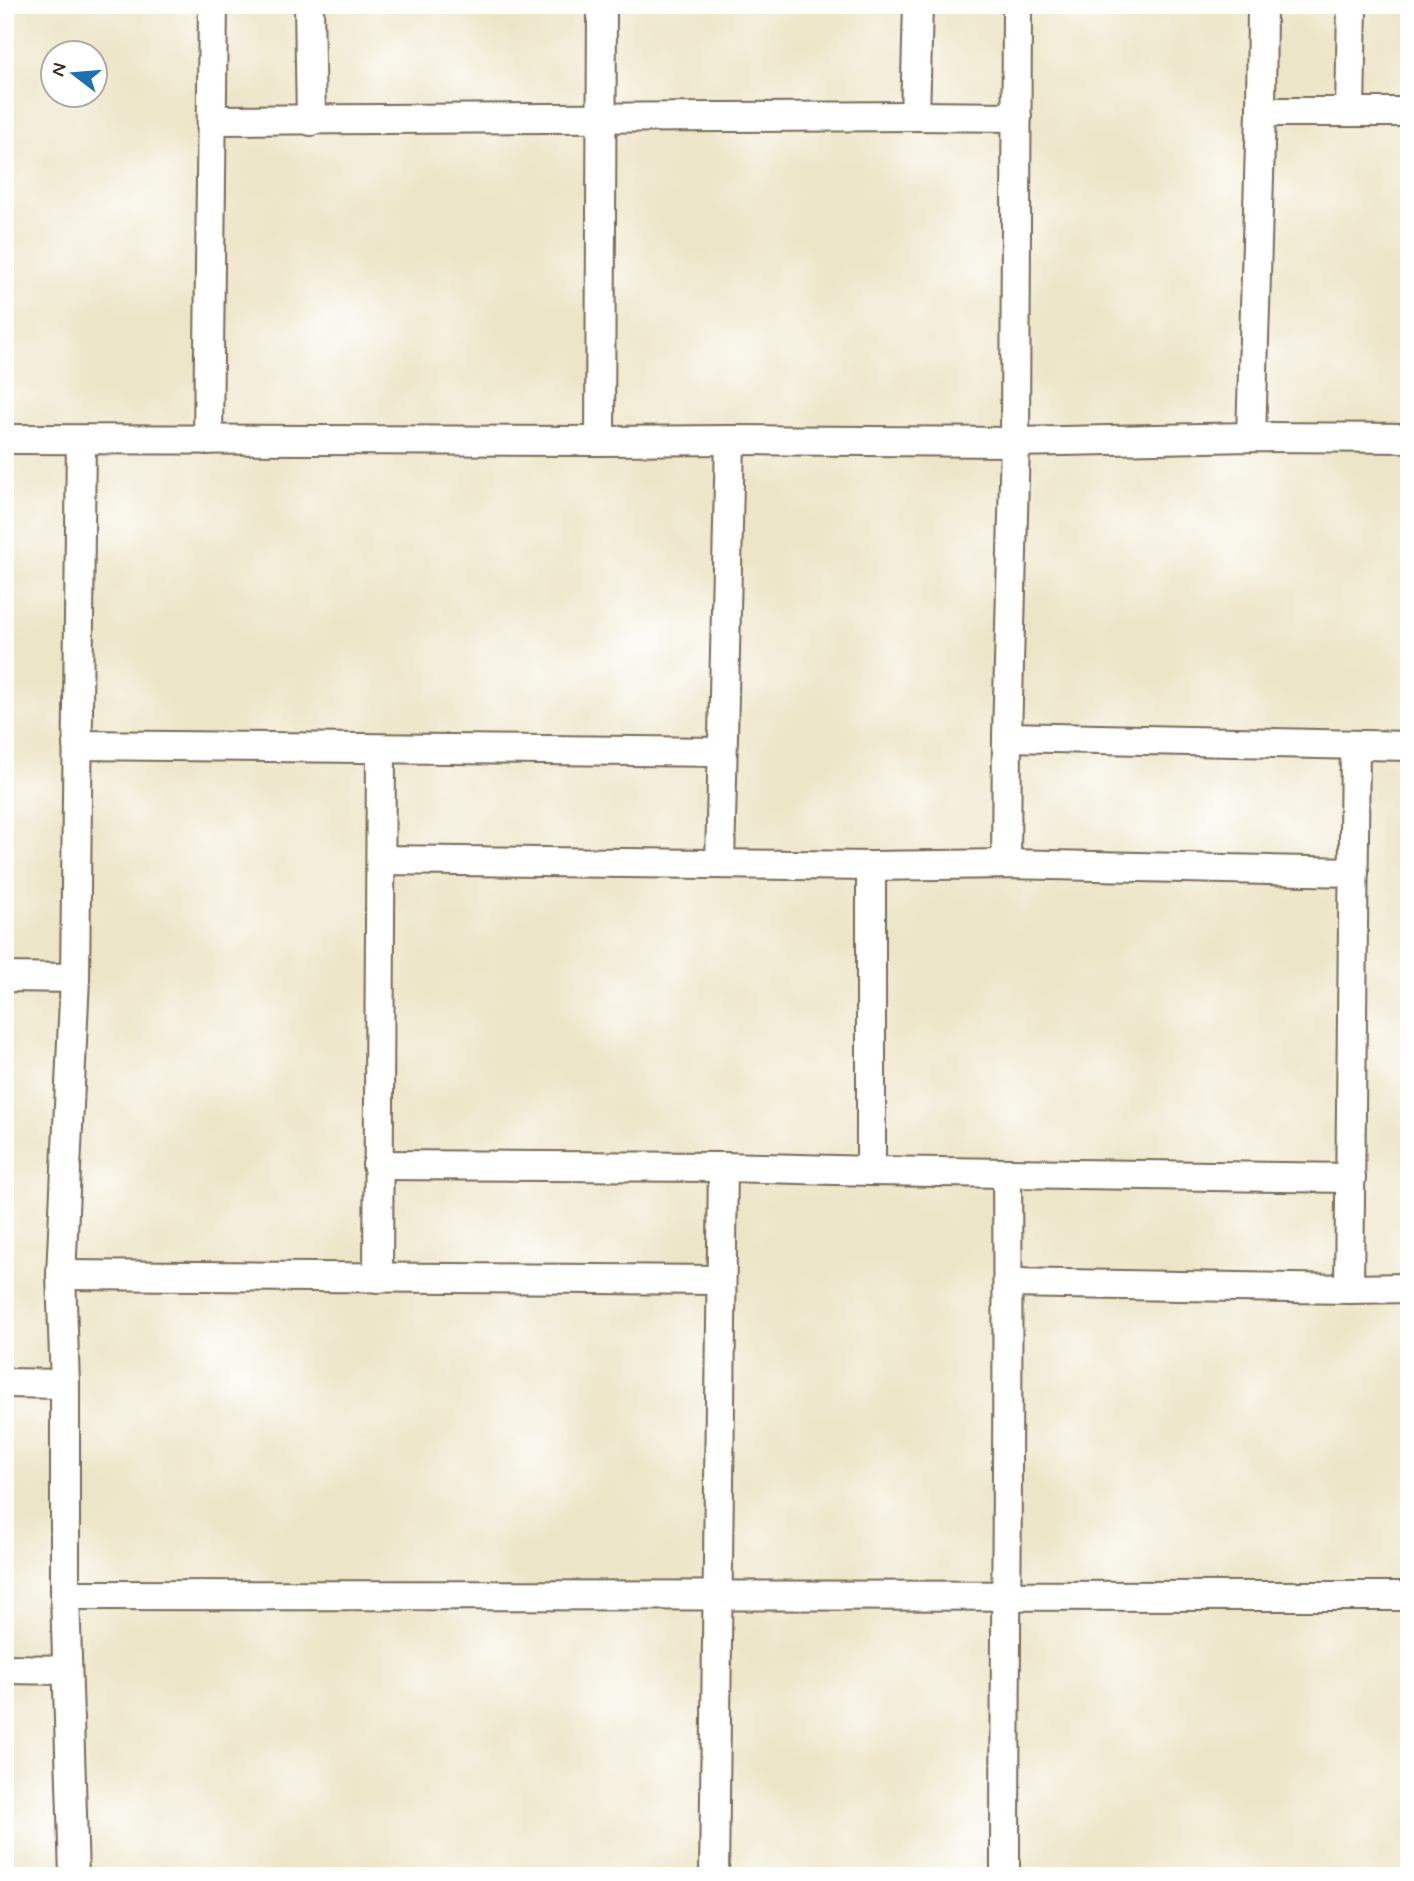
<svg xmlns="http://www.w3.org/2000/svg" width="1414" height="1881" font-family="Mynerve,sans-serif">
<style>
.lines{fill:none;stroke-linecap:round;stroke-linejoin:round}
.minor-casing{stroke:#796b59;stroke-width:32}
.minor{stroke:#fff;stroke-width:28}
</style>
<rect width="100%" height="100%" fill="#fff"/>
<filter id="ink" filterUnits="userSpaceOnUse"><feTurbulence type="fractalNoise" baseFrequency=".0143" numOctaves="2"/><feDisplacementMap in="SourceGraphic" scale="14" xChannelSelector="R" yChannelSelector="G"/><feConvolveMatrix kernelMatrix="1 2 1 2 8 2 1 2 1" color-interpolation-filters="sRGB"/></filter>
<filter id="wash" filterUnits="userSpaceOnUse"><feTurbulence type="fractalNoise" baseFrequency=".00686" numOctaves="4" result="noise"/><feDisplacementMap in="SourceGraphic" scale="28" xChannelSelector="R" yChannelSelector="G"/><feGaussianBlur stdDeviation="1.57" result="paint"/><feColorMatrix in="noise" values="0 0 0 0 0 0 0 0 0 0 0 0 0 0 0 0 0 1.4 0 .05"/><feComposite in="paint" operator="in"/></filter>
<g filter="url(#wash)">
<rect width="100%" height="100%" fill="#ede5c7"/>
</g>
<g filter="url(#ink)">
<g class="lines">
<!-- minor casing -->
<g class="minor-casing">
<g id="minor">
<polyline points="309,5 311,121"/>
<polyline points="1261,112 1409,112"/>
<polyline points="1350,112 1352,5"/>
<polyline points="915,116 918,5"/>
<polyline points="212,120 915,116 1017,117"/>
<polyline points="1251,437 1261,112 1262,5"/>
<polyline points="5,439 600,441 730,440 1015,442 1251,437 1409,438"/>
<polyline points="208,440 213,5"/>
<polyline points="600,441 602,5"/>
<polyline points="1007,737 1409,746"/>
<polyline points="77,745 722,752"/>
<polyline points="381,860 871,866 1006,864 1354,872"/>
<polyline points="720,864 730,440"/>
<polyline points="1006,864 1007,737 1015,442 1017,5"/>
<polyline points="5,977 75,978"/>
<polyline points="377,1165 723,1167 871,1171 1351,1178"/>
<polyline points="871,1171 871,866"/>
<polyline points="61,1275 721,1280"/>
<polyline points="378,1278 381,749"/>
<polyline points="1008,1283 1349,1289 1409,1288"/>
<polyline points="1349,1289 1355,745"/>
<polyline points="5,1383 65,1384"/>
<polyline points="65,1595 1409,1596"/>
<polyline points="5,1669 67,1670"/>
<polyline points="74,1876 65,1595 65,1384 61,1275 75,978 81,440"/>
<polyline points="714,1876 723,1167"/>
<path d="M1005,1876c0,-234 4,-469 2,-703"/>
</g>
</g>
<!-- minor -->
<use href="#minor" class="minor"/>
</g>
</g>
<!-- margin -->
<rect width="1414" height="1881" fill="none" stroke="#fff" stroke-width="28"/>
<!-- north arrow -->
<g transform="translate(74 74) rotate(286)"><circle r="33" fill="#ffffff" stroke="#b1aaa5" stroke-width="2"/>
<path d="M0-5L12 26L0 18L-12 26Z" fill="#1f6fb2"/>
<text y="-10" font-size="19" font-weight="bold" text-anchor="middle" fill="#3b2a1e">N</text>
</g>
</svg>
